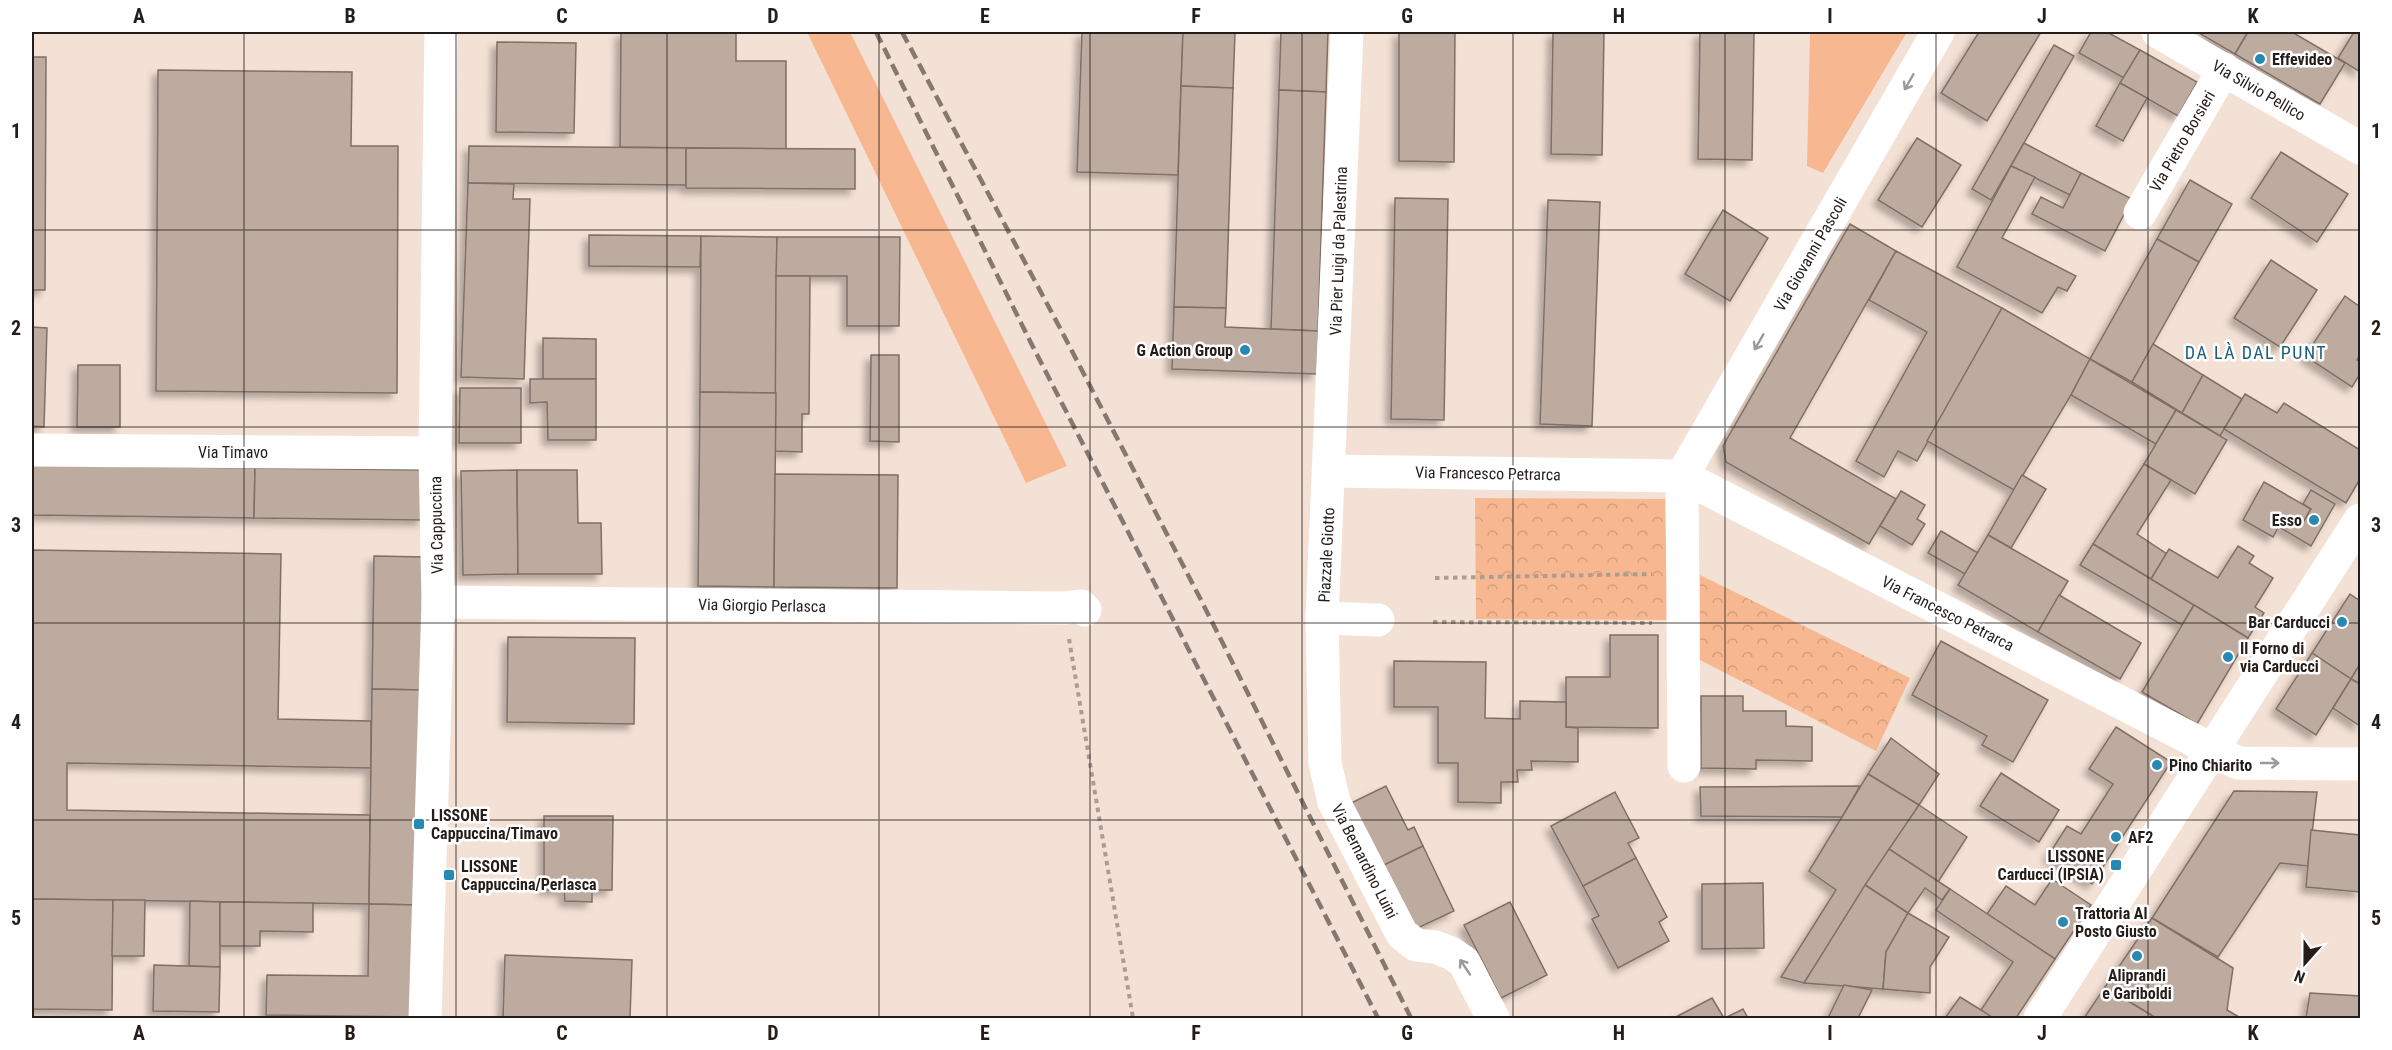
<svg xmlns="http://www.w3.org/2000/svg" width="2392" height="1050" font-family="'Roboto Condensed',sans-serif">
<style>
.grass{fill:#f7b891}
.forest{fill:url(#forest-crowns)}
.building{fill:#beaba0;stroke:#806f65;stroke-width:1.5;filter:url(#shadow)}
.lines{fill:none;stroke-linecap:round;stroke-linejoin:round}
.path{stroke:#ac9d94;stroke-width:4;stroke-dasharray:4.5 4.5;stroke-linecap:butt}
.minor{stroke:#fff;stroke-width:33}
.rail{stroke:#857870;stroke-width:4.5;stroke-dasharray:12 6;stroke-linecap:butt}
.oneway{stroke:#9c9998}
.grid{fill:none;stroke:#241d19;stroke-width:1.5;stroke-opacity:0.55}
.poi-dot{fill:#2788b3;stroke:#fff;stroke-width:2}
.labels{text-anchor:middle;stroke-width:5;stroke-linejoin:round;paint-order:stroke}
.poi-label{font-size:16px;font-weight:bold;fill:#241d19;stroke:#fff;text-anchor:start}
.street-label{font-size:16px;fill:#241d19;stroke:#fff}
.neighbourhood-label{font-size:18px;letter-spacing:1.5px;fill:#1d5e7c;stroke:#fff}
.neatline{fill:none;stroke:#241d19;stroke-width:2}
.grid-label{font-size:20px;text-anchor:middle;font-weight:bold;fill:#241d19}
</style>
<defs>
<pattern id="forest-crowns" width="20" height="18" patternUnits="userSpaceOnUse" patternTransform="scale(1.5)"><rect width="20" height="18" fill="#f7b891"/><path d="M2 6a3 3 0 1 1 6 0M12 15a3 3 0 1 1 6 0" fill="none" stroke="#d49e7c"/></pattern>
<filter id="shadow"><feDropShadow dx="-5.5" dy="5.5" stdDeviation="3" flood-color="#0004"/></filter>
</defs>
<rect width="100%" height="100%" fill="#f4e1d5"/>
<!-- grass -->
<g class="grass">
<polygon points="807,32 850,32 1067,466 1026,483"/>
<polygon points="1810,32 1907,32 1823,173 1807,166"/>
</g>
<!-- forest -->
<g class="forest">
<polygon points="1475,498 1665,499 1668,620 1476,619"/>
<polygon points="1700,575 1910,678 1876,751 1700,660"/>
</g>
<!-- building -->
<g class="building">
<polygon points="621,32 736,32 736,61 786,61 786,149 620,147"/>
<polygon points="1082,32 1183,32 1178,175 1077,172"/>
<polygon points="1183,32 1235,32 1233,88 1181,86"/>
<polygon points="1281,32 1328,32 1326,92 1279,90"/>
<polygon points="1399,32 1455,32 1454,162 1399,161"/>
<polygon points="1553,32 1604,32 1602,155 1551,154"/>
<polygon points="1700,32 1754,32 1752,160 1698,159"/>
<polygon points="1979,32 2041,32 1987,121 1941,93"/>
<polygon points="2091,32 2107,32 2140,50 2124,78 2079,53"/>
<polygon points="2197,32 2248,32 2235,54"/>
<polygon points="2248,32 2292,32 2345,63 2320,104 2235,54"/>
<polygon points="2354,32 2360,32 2360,72 2338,58"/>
<polygon points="497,42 576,43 574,133 496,132"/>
<polygon points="2054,45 2074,56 1991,200 1972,189"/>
<polygon points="2140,50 2197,82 2178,116 2120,83"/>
<polygon points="32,57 46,57 45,290 32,290"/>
<polygon points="158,70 352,72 351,146 398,146 397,393 156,391"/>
<polygon points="2120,83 2147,98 2123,141 2096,126"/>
<polygon points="1181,86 1233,88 1226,308 1174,307"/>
<polygon points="1279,90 1326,92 1318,331 1271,329"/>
<polygon points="1917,138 1961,165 1922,227 1878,200"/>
<polygon points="2024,143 2081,173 2070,195 2011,166"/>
<polygon points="469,146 686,148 686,185 468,183"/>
<polygon points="686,148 855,149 855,189 686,188"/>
<polygon points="2281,152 2348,194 2317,242 2251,198"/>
<polygon points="2011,166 2035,177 2002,238 2076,276 2067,291 2058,287 2042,313 1957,267"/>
<polygon points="2081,173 2132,199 2105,251 2032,214 2041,197 2063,208"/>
<polygon points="2190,180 2232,204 2199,262 2157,239"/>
<polygon points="468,183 514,184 513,199 530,199 524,379 461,377"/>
<polygon points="1395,198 1448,199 1444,420 1391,419"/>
<polygon points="1548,200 1600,202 1592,426 1540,424"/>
<polygon points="1723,210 1768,238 1730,301 1685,274"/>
<polygon points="1850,224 1896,251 1790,438 1896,499 1869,544 1726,462 1723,446"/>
<polygon points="589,235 701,236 700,267 589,266"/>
<polygon points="701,236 777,237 776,393 700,392"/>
<polygon points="777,237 900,237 899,326 847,326 847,276 776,276"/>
<polygon points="2157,239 2199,262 2132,382 2090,359"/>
<polygon points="1896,251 2002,308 1917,461 1898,451 1884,477 1856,461 1927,332 1869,300"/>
<polygon points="2271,260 2317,290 2280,347 2234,318"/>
<polygon points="776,276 810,276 809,414 802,414 802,452 775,451"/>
<polygon points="2345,296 2360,307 2360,354 2357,360 2360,362 2360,374 2352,387 2305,356"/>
<polygon points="1174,307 1226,308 1225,327 1318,331 1317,374 1172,369"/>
<polygon points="2002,308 2090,359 2071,395 2014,490 1927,441"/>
<polygon points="32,327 47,328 44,427 32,426"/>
<polygon points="543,338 596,339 596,379 543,379"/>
<polygon points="2153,344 2203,375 2182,413 2132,382"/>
<polygon points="871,355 899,355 899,442 870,441"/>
<polygon points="2090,359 2176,410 2156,444 2071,395"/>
<polygon points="78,365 120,365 120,427 77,427"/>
<polygon points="2203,375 2242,399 2220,436 2182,413"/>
<polygon points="530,379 596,379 596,440 548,440 547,402 530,403"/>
<polygon points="460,388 521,388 521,443 459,443"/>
<polygon points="700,392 776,393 774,587 698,586"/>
<polygon points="2245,394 2277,413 2284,403 2360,450 2360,479 2346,503 2224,429"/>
<polygon points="2176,410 2227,440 2195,494 2144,464"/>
<polygon points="2144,464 2171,480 2137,534 2167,554 2151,579 2093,544"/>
<polygon points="32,465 255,468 254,518 32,515"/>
<polygon points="255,468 423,470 423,520 254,518"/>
<polygon points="517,470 518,574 463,575 461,471"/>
<polygon points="517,470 577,470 578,523 601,523 602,574 518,574"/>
<polygon points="775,474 898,475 897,588 774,587"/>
<polygon points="2022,475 2046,489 2011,548 1988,535"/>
<polygon points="2264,482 2311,509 2301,526 2284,517 2273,537 2243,520"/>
<polygon points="2311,490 2335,504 2311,546 2279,527 2284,517 2301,526 2311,509 2303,504"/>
<polygon points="1901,491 1925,505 1917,519 1925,524 1912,545 1880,526"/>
<polygon points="1941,531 1978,553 1965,574 1928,553"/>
<polygon points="1988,535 2068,581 2038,632 1958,585"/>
<polygon points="2093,544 2194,605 2182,625 2080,565"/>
<polygon points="2238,546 2254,556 2249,563 2273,578 2255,607 2264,613 2248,638 2151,579 2169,549 2218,578"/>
<polygon points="32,550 281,554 278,719 371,721 371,768 67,763 67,810 370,815 369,904 32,899"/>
<polygon points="374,556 426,557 424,690 372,689"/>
<polygon points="2350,594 2360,601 2360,664 2351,679 2312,653"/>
<polygon points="2059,595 2141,643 2120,679 2038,632"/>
<polygon points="2194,605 2248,638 2197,724 2142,692"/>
<polygon points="1610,635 1658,635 1658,728 1566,727 1566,677 1610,677"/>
<polygon points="508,637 635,638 634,724 507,722"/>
<polygon points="1941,641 2048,700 2013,762 1982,745 1987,736 1912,695"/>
<polygon points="2312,653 2351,679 2316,735 2276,709"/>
<polygon points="1394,661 1486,662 1485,718 1520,719 1520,701 1566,702 1566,727 1578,728 1578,762 1531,761 1532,770 1517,770 1518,782 1501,782 1501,803 1458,802 1458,763 1438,763 1438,707 1394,707"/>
<polygon points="2360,664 2360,684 2351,679"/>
<polygon points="2351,679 2360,684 2360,726 2333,708"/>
<polygon points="372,689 424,690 421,905 369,904"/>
<polygon points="1701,696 1743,696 1743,711 1786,711 1786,726 1812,727 1812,761 1756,760 1756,769 1701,768"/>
<polygon points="2116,727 2171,762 2092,884 2048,856 2067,826 2081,834 2113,784 2089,769"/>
<polygon points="1891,738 1939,774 1919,805 1868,774"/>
<polygon points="2001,773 2059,810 2039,842 1980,806"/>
<polygon points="1868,774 1919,805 1804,983 1781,977 1836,890 1809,871"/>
<polygon points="1386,786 1408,830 1414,827 1423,846 1378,868 1347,805"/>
<polygon points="1860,786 1842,817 1701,816 1700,787"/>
<polygon points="2234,791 2317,792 2308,866 2280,863 2218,957 2152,918"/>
<polygon points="1615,792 1639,838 1628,843 1636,858 1583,886 1551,826"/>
<polygon points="1919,805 1967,837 1938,882 1889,849"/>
<polygon points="544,816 613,816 612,890 592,890 592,902 565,901 564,890 544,890"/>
<polygon points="2311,830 2360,835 2360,892 2306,887"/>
<polygon points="1423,846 1454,911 1409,932 1378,868"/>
<polygon points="1889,849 1950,889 1942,900 1925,888 1908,913 1865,885"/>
<polygon points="1636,858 1667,917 1659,922 1669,941 1618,968 1592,919 1599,916 1583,886"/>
<polygon points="2052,879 2091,905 2055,959 1987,914 2006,886 2035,905"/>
<polygon points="1763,883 1764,948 1702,949 1702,884"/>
<polygon points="1865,885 1908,913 1886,952 1883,989 1804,983"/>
<polygon points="1950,889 2055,959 2016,1018 1993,1018 1981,1010 2013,962 1936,910"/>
<polygon points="32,899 113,900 112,1010 32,1009"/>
<polygon points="113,900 145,900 144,956 112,956"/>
<polygon points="190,901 220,902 220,967 189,966"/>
<polygon points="220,902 313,903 313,932 260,931 260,946 220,946"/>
<polygon points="1510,902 1547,975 1501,998 1464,925"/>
<polygon points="369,904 421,905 419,1017 266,1015 267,975 368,976"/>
<polygon points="1908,913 1949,937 1930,967 1930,993 1883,989 1886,952"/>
<polygon points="2152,918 2233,968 2227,1010 2239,1017 2237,1018 2156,1018 2105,987"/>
<polygon points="505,955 632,960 630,1018 503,1018"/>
<polygon points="154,965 220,967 219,1012 153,1011"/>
<polygon points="1844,985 1872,990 1858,1018 1828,1018"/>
<polygon points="2105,987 2156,1018 2084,1018"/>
<polygon points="2310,993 2360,996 2360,1018 2306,1018"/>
<polygon points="1960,997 1981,1010 1993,1018 1945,1018"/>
<polygon points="1712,998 1724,1018 1674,1018"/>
<polygon points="1743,1009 1748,1018 1725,1018"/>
</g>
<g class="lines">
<!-- path -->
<g class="path">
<polyline points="1435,578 1652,574"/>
<polyline points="1433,622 1652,623"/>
<polyline points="1069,639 1133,1018"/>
</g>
<!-- minor -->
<g class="minor">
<polyline points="1347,32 1322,618 1378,620"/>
<polyline points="2158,32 2360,148"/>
<polyline points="2140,213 2224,69"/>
<polyline points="32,450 435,453"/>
<polyline points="1330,471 1682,476 2238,763 2360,764"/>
<polyline points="438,602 1064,608 1081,606 1085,610"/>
<polyline points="1322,618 1325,763 1334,802 1402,934 1416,945 1435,947 1451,953 1464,962 1493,1018"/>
<polyline points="1684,766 1682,476 1938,32"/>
<polyline points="425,1018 438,602 435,453 441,32"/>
<polyline points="2040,1018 2360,520"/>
</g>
<!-- rail -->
<g class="rail">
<polyline points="876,32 1032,345 1378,1018"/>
<polyline points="902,32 1060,328 1200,598 1411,1018"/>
</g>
</g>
<!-- one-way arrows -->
<defs><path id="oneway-shaft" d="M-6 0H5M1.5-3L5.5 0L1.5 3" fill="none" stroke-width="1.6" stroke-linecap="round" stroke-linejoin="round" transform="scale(1.5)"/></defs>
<g class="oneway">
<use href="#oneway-shaft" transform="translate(1909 82) rotate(120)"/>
<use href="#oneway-shaft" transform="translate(1759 342) rotate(120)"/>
<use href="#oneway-shaft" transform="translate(2270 763)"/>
<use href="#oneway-shaft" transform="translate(1465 967) rotate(-124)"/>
</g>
<!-- grid -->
<path class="grid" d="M244,32v986M456,32v986M667,32v986M879,32v986M1090,32v986M1302,32v986M1513,32v986M1725,32v986M1936,32v986M2148,32v986M32,230h2328M32,427h2328M32,623h2328M32,820h2328"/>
<!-- markers -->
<g class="poi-dot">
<circle cx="2260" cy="59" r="6"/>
<circle cx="1245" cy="350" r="6"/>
<circle cx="2314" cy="520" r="6"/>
<circle cx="2342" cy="622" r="6"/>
<circle cx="2228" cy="657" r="6"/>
<circle cx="2157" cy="765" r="6"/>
<rect x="413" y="818" width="12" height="12" rx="3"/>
<circle cx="2116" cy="837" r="6"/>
<rect x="2110" y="859" width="12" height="12" rx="3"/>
<rect x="443" y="869" width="12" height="12" rx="3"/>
<circle cx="2063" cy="922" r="6"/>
<circle cx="2137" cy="956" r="6"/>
</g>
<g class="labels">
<!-- poi labels -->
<g class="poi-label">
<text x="2272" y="65">Effevideo</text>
<text x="1233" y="356" text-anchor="end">G Action Group</text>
<text x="2302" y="526" text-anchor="end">Esso</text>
<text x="2330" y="628" text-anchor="end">Bar Carducci</text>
<text x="2240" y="654">Il Forno di<tspan x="2240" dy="18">via Carducci</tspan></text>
<text x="2169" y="771">Pino Chiarito</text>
<text x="431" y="821">LISSONE<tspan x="431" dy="18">Cappuccina/Timavo</tspan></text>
<text x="2128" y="843">AF2</text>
<text x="2104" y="862" text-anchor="end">LISSONE<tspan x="2104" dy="18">Carducci (IPSIA)</tspan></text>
<text x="461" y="872">LISSONE<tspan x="461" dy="18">Cappuccina/Perlasca</tspan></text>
<text x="2075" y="919">Trattoria Al<tspan x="2075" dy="18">Posto Giusto</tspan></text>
<text x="2137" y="981" text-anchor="middle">Aliprandi<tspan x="2137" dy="18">e Gariboldi</tspan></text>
</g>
<!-- street labels -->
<g class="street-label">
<text transform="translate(2259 90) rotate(30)" y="6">Via Silvio Pellico</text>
<text transform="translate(2182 141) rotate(-60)" y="6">Via Pietro Borsieri</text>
<text transform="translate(1338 251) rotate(-88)" y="6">Via Pier Luigi da Palestrina</text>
<text transform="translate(1810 254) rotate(-60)" y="6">Via Giovanni Pascoli</text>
<text x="233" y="458">Via Timavo</text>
<text transform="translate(1488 473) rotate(1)" y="6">Via Francesco Petrarca</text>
<text transform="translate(436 525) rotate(-91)" y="6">Via Cappuccina</text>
<text transform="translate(1326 555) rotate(-87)" y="6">Piazzale Giotto</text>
<text transform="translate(762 605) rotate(1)" y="6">Via Giorgio Perlasca</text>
<text transform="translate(1948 613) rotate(27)" y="6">Via Francesco Petrarca</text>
<text transform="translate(1365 861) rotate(63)" y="6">Via Bernardino Luini</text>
</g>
<!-- neighbourhood labels -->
<g class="neighbourhood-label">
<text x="2256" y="359">DA LÀ DAL PUNT</text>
</g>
</g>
<!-- border -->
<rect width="2392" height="1050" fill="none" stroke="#ffffff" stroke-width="66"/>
<!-- north arrow -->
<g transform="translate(2305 963) rotate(201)" stroke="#ffffff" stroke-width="4.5" paint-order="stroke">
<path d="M0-4.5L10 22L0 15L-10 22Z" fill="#241d19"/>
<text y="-9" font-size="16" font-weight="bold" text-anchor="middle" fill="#241d19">N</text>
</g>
<rect x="33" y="33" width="2326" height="984" class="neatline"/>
<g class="grid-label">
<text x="139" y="23">A</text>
<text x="350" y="23">B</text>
<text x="562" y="23">C</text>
<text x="773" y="23">D</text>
<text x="985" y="23">E</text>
<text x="1196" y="23">F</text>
<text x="1407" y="23">G</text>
<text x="1619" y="23">H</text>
<text x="1830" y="23">I</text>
<text x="2042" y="23">J</text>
<text x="2253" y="23">K</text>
<text x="16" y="138">1</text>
<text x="2376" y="138">1</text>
<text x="16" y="335">2</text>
<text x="2376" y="335">2</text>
<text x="16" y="532">3</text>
<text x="2376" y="532">3</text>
<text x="16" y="729">4</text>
<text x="2376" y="729">4</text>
<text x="16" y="925">5</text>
<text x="2376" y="925">5</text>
<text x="139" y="1040">A</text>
<text x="350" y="1040">B</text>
<text x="562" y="1040">C</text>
<text x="773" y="1040">D</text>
<text x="985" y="1040">E</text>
<text x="1196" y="1040">F</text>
<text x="1407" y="1040">G</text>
<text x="1619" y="1040">H</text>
<text x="1830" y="1040">I</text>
<text x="2042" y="1040">J</text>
<text x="2253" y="1040">K</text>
</g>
</svg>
